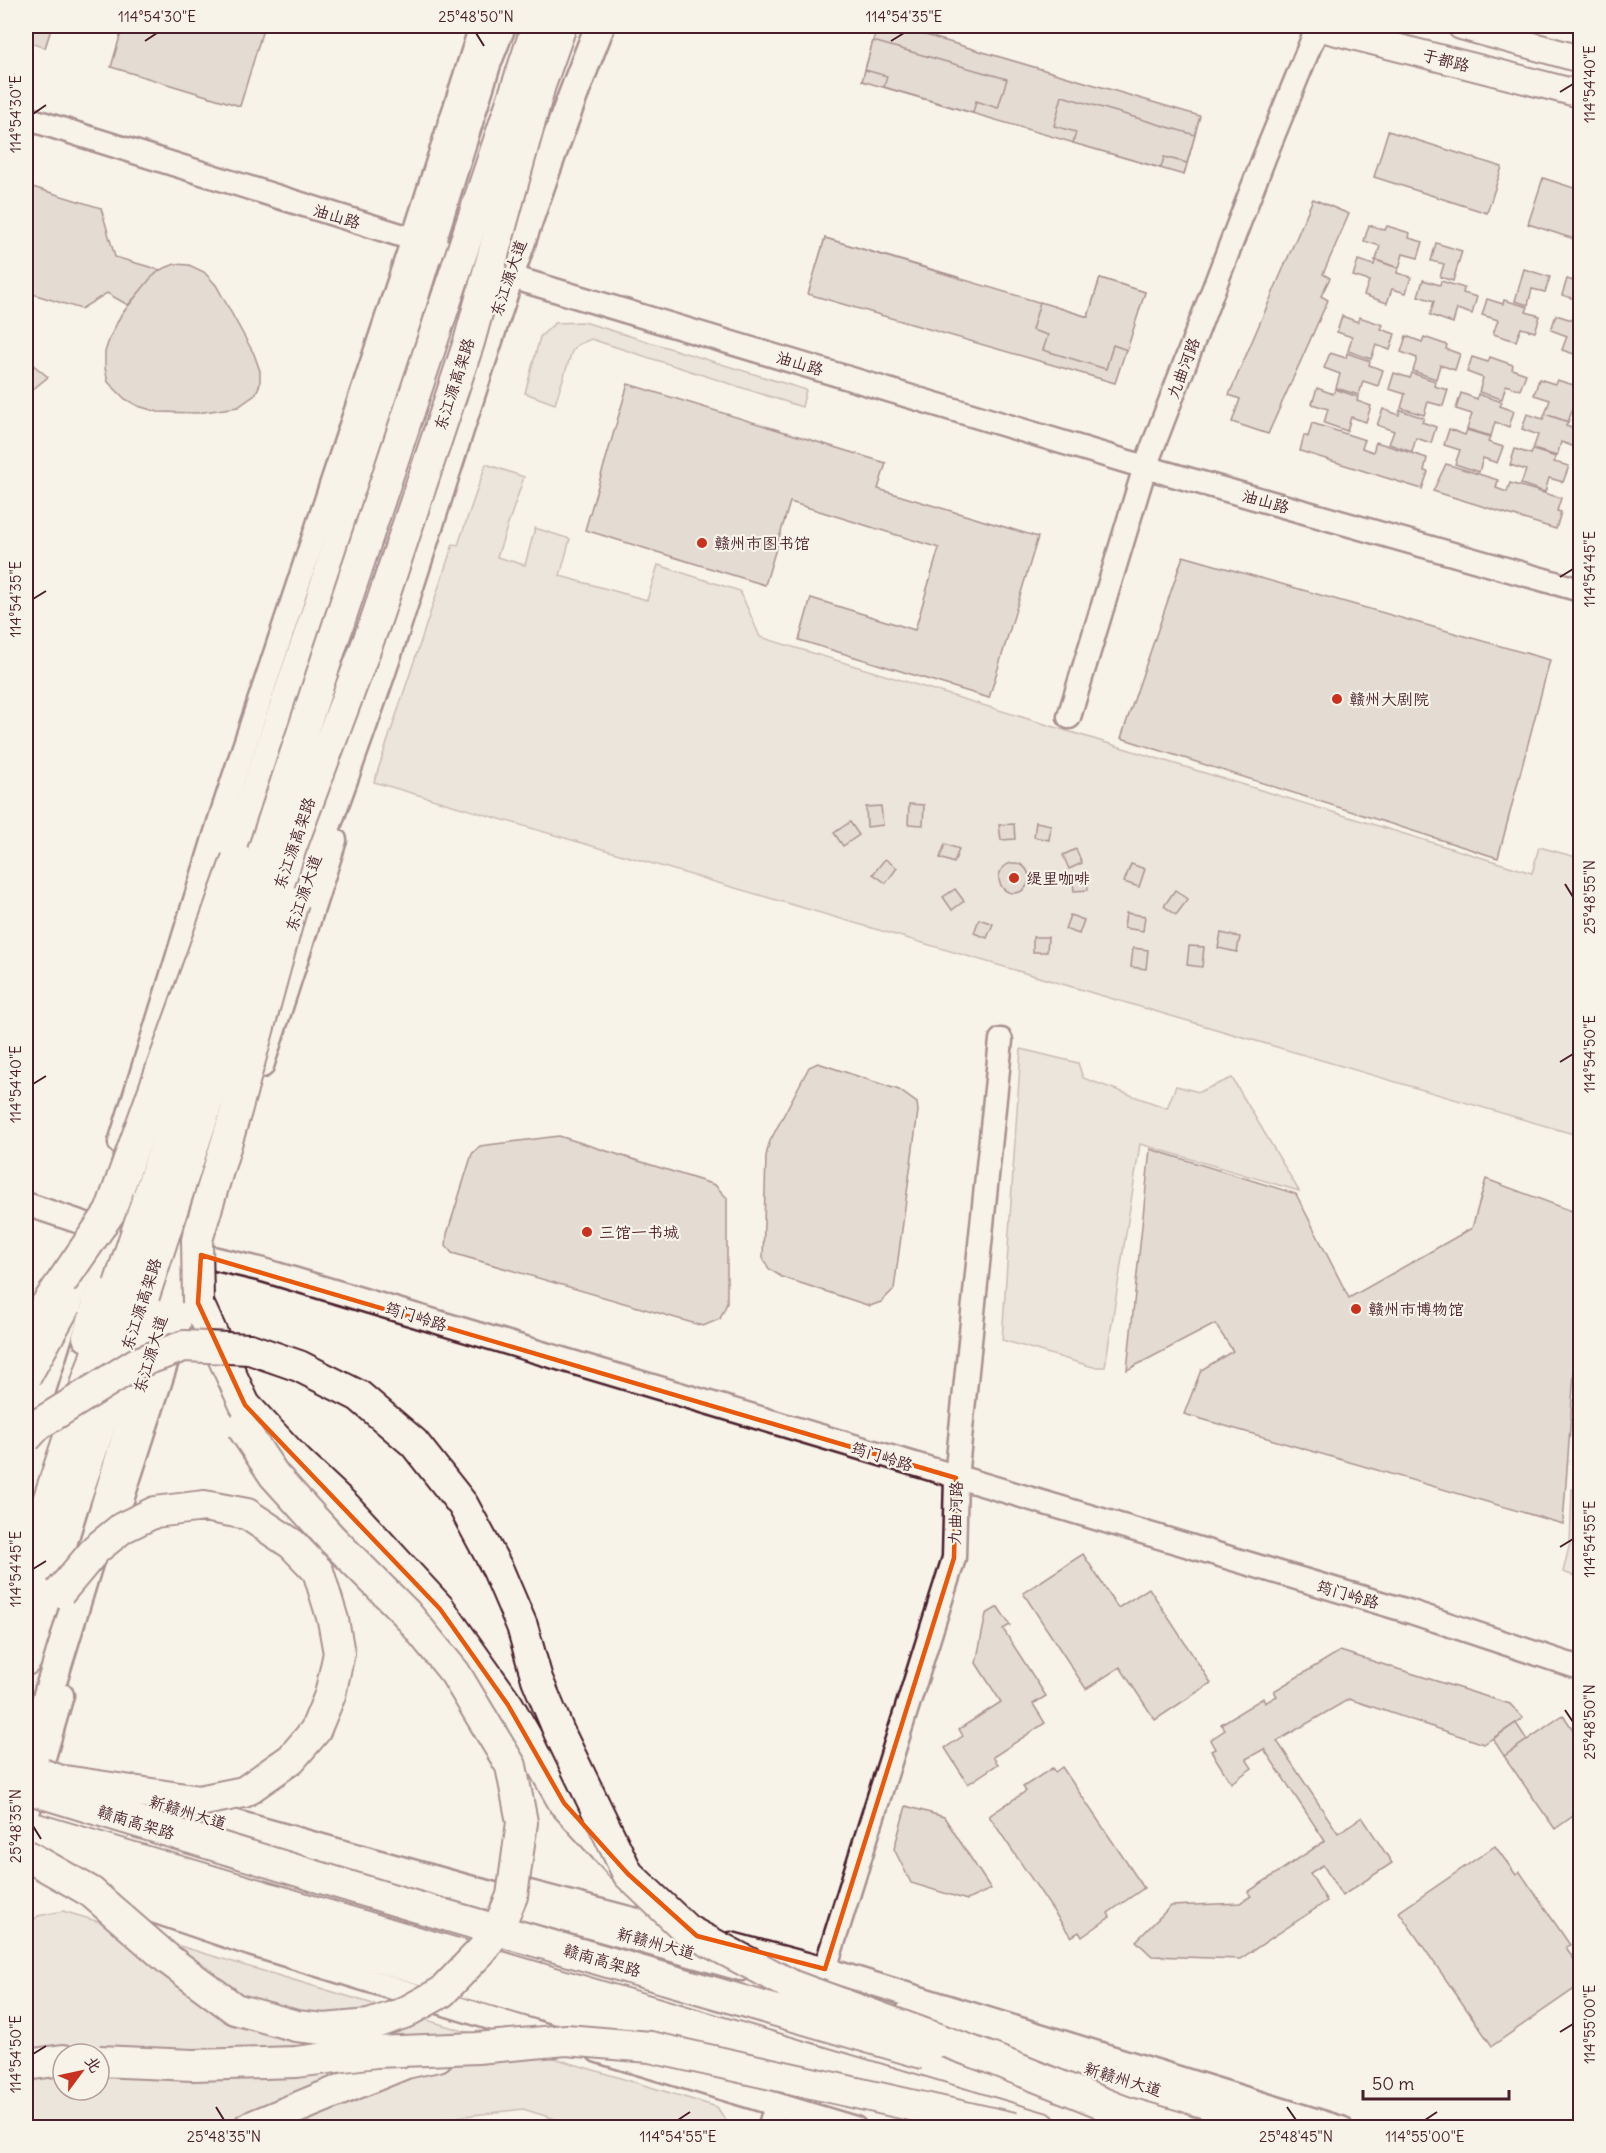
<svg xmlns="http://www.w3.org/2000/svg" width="1606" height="2153" font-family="Delius,'LXGW WenKai TC',sans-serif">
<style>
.green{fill:#ded4cc;stroke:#947a7c;stroke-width:1.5;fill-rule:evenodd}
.building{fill:#ccbfb9;stroke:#4a1f2b;stroke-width:1.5}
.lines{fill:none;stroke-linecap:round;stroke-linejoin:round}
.tertiary-casing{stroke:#4a1f2b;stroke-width:27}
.secondary-casing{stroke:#4a1f2b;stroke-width:30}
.primary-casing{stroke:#4a1f2b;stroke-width:33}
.trunk-casing{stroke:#4a1f2b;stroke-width:34}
.tertiary{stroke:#f7f3e8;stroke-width:22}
.secondary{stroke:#f7f3e8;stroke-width:26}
.primary{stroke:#f7f3e8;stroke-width:28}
.trunk{stroke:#f7f3e8;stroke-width:30}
.trunk-bridge-casing{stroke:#4a1f2b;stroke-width:34;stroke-linecap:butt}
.trunk-bridge{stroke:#f7f3e8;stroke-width:30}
.marked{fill:none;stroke:#e8590c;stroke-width:4.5;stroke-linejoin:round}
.ticks{fill:none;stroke:#4a1f2b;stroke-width:2}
.poi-dot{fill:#c8321e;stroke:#f7f3e8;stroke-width:2}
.labels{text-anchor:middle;stroke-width:4.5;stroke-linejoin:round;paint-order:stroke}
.street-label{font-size:16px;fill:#4a1f2b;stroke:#f7f3e8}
.poi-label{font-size:16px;fill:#4a1f2b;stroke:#f7f3e8;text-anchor:start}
.neatline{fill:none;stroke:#4a1f2b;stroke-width:2}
.ticks-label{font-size:15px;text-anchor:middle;fill:#4a1f2b}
</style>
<rect width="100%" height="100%" fill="#f7f3e8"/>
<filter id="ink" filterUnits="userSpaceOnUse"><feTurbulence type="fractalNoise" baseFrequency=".0167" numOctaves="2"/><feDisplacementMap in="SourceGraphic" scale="12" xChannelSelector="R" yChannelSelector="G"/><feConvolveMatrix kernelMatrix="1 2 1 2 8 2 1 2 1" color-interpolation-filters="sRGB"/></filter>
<g filter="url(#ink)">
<!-- green -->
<g class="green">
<polygon points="584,322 806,390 802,407 591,339 577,345 572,351 555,404 525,393 540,337 555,323"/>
<polygon points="486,464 524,477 497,557 525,565 535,528 570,539 560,576 647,600 658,565 740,591 760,637 1532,873 1539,847 1580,858 1575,886 1580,888 1580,1136 374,782 453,544 458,545"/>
<polygon points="1021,1049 1078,1063 1083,1078 1167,1108 1176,1086 1199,1092 1232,1078 1299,1191 1140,1144 1105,1367 1093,1367 1002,1340"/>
<polygon points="1572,1489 1580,1491 1580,1578 1563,1572 1570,1543"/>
<path d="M63,1911l654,196 13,20h-149l-58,-18 -83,10 -18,9h-396v-200l12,-12zM63,2054h36v36h-36z"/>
</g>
<!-- building -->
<g class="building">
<polygon points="26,26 52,26 45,48 26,41"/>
<polygon points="123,26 264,26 240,106 111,67"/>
<polygon points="877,26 895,26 1200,116 1184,175 862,81"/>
<polygon points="873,41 1007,79 998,108 976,101 973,113 884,87 887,76 865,70"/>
<polygon points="1062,96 1195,135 1187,163 1164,157 1161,168 1073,143 1076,132 1054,126"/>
<polygon points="1388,131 1502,167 1487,213 1374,177"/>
<polygon points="1543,178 1580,190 1580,241 1528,224"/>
<polygon points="26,185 101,208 115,257 160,270 128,305 107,293 81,309 26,292"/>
<polygon points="1313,199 1349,214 1323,274 1330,278 1321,296 1328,300 1268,434 1232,422 1240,399 1229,395"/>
<polygon points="1369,225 1385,230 1387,226 1410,233 1409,238 1423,242 1418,258 1403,254 1399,268 1376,260 1380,246 1364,241"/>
<polygon points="825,238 958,277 949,306 927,299 924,310 835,285 838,274 816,268"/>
<polygon points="825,238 1088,317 1100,278 1145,292 1115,383 808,294"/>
<polygon points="1436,243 1462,251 1453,281 1440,277 1444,264 1431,261"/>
<polygon points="1358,260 1374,265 1375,260 1398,268 1397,273 1411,277 1406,293 1392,289 1387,303 1364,295 1369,281 1353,276"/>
<polygon points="175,264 189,265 204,272 216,285 254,354 260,371 260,384 255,395 238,407 197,413 158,412 138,406 125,399 108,382 105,368 105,352 110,337 121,315 150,279 160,270"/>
<polygon points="1524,269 1550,277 1545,292 1532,289 1528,305 1515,301"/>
<polygon points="1100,278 1145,292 1127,350 1113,345 1106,369 1043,350 1048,335 1032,330 1040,302 1088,317"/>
<polygon points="1567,279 1580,283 1580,316 1573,314 1578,300 1562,295"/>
<polygon points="1423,280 1440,285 1441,281 1464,288 1463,293 1477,297 1472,314 1457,309 1453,323 1430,315 1434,301 1418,296"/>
<polygon points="1487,299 1503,304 1504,300 1528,307 1526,312 1540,316 1535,332 1521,328 1516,341 1493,334 1498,320 1482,315"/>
<polygon points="1556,315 1572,320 1574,315 1580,318 1580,356 1562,350 1567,336 1551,330"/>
<polygon points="1342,316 1358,322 1359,317 1383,325 1381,329 1395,334 1390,350 1376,345 1371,359 1348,351 1352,337 1337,332"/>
<polygon points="1406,336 1422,342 1424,337 1447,345 1446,349 1460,354 1455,370 1440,365 1436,379 1413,371 1417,358 1401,352"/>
<polygon points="1330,353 1346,358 1347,353 1370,361 1369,365 1383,370 1378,386 1363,381 1359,395 1336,388 1340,374 1324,368"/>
<polygon points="1472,357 1488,362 1490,357 1513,365 1512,369 1526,374 1520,390 1506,385 1502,399 1479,392 1483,378 1467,372"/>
<polygon points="26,359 48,377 26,395"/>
<polygon points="1394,373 1410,378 1412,373 1435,381 1434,386 1448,390 1443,406 1428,402 1424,415 1401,408 1405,394 1389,389"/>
<polygon points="1539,379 1555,384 1557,380 1580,387 1580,410 1573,408 1568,422 1545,414 1550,400 1534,395"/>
<polygon points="628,384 886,463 878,489 1038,537 989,698 799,640 811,598 915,630 939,548 790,502 765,585 585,530"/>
<polygon points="1317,388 1333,394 1335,389 1358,397 1357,401 1371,406 1366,422 1351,417 1347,431 1324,423 1328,409 1312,404"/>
<polygon points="1461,393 1477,399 1478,394 1502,402 1500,406 1514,411 1509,427 1495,422 1491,436 1467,429 1472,414 1456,409"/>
<polygon points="1383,409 1399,415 1400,410 1424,418 1422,422 1436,427 1431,443 1416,438 1412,452 1389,444 1394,431 1377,425"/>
<polygon points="1527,414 1543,419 1545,414 1568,422 1566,426 1580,431 1575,447 1561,442 1557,456 1533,449 1538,435 1522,429"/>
<polygon points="1312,423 1365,440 1362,448 1373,452 1376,442 1427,458 1424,471 1428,472 1422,489 1300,451 1304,435 1308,437"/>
<polygon points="1449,429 1465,435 1467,430 1490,437 1488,442 1503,447 1497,463 1483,458 1479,472 1455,464 1460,450 1444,445"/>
<polygon points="1515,449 1531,454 1533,450 1556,457 1554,462 1569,466 1563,482 1549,478 1545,492 1521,484 1526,470 1510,465"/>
<polygon points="1446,464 1498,480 1496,488 1507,492 1510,483 1561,498 1557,511 1561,512 1556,529 1433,491"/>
<polygon points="1183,556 1550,660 1498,858 1121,738"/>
<polygon points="909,804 924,805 923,825 908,824"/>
<polygon points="881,806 883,825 867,827 866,807"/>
<polygon points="850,822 859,835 843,846 834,833"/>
<polygon points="1036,822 1051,825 1049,840 1034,837"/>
<polygon points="1014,824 1015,839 1001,840 999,825"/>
<polygon points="945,844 959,849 954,863 940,858"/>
<polygon points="1076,849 1082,863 1069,869 1063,855"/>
<polygon points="885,859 897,868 886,883 873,874"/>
<circle cx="1014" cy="878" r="15"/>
<polygon points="1131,864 1145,869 1139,887 1124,882"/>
<polygon points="1087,874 1088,890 1074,891 1072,876"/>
<polygon points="955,889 964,901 952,910 943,897"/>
<polygon points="1175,890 1188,899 1176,915 1164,906"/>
<polygon points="1126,913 1145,916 1143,931 1124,928"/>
<polygon points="1070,915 1084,920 1079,934 1065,929"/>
<polygon points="979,919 993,924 987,938 974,933"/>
<polygon points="1221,933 1240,937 1237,952 1218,948"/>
<polygon points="1033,937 1048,937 1047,952 1033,952"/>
<polygon points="1189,946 1204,947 1202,967 1187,965"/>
<polygon points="1133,948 1148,950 1146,969 1131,967"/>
<polygon points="818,1063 899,1090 917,1103 918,1111 894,1289 881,1302 870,1306 782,1277 769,1269 763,1258 766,1156 769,1143 809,1067"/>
<polygon points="559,1136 715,1185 727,1198 727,1303 720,1319 703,1326 452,1253 446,1246 447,1234 472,1154 480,1146"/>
<polygon points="1150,1149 1296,1194 1349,1298 1472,1228 1486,1179 1580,1214 1580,1291 1563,1524 1184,1414 1201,1370 1233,1351 1215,1324 1127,1370"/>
<polygon points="1083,1554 1118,1608 1149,1588 1211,1683 1155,1720 1120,1667 1086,1689 1023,1593"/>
<polygon points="998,1607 1010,1625 1003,1629 1046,1696 1033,1704 1045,1723 993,1757 998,1764 968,1784 945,1748 963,1736 959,1729 1001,1702 976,1663 986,1614"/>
<polygon points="1340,1651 1510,1704 1523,1718 1484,1744 1349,1699 1277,1741 1338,1833 1362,1817 1392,1863 1342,1896 1323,1865 1310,1873 1327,1901 1240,1959 1152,1956 1136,1941 1171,1906 1240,1903 1251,1896 1248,1892 1325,1841 1264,1749 1246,1759 1252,1768 1231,1783 1211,1751 1215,1749 1210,1740 1225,1730 1221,1724 1263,1698 1265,1703 1277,1696 1274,1691"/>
<polygon points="1563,1715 1580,1740 1580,1811 1555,1829 1504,1756"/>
<polygon points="1516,1723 1527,1740 1504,1756 1493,1739"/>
<polygon points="1062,1767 1144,1888 1108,1913 1110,1917 1082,1937 1079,1932 1071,1937 989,1816 1026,1791 1023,1787 1052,1768 1055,1772"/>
<polygon points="906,1806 944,1817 991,1889 967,1900 911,1883 894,1849"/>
<polygon points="1495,1846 1516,1875 1520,1872 1570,1945 1566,1947 1580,1969 1580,1985 1492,2046 1399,1912"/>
</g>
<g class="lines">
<!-- tertiary casing -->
<g class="tertiary-casing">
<g id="tertiary">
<polyline points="26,118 413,239 508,276 1145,467 1580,590"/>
<polyline points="1069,717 1145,467 1264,158 1318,26"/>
<polyline points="262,1066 335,840"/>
<polyline points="120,1143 221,816 413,239 481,26"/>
<polyline points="26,1204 95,1227"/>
<polyline points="183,1251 263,1270 1411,1612 1580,1668"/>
<polyline points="30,1436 84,1261"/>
<polyline points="122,1500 193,1280"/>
<polyline points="26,1820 62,1695"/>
<polyline points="510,1887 690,1934"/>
<polyline points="95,1891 250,1944 552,2037"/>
<polyline points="731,1944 825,1969 1341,2128"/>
<polyline points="825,1969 954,1558 956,1478 1001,1040"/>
<polyline points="598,2051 855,2128"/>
<polyline points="769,2128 776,2106"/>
</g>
</g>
<!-- secondary casing -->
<g class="secondary-casing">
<g id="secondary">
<polyline points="1313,26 1580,94"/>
<polyline points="1461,26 1580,59"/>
</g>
</g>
<!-- primary casing -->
<g class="primary-casing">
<g id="primary">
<polyline points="225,880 319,603 487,61 501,26"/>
<path d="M291,927c30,-90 64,-178 94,-267 70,-212 132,-427 215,-634"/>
<polyline points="87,1337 132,1185"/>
<polyline points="26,1767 195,1212"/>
<polyline points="164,1805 741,1966"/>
<polyline points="26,1842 193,1904 665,2041"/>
<polyline points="909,2015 1286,2128"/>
</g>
</g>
<!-- trunk casing -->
<g class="trunk-casing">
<g id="trunk">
<polyline points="198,1303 245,1405 297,1461 347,1508 440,1609 508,1705 564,1803 620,1865"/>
<polyline points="26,1568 119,1285"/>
<polyline points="26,1660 71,1511 144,1296"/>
<polyline points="26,1826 1042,2128"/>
<polyline points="26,2065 63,2060"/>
<polyline points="248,2128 406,2063 438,2056"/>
</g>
</g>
<!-- tertiary -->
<use href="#tertiary" class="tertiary"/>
<!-- secondary -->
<use href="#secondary" class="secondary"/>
<!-- primary -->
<use href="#primary" class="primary"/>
<!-- trunk -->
<use href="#trunk" class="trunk"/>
<!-- trunk-bridge casing -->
<g class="trunk-bridge-casing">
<g id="trunk-bridge">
<polyline points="119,1285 537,26"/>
<polyline points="144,1296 290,850 375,623 469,342 540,85 561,26"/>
<polyline points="198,1303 197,1240 236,1111 293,902"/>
<polyline points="26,1334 110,1212 237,859"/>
<polyline points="26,1376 66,1304"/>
<polyline points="26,1438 39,1424 137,1363 184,1346 250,1349 299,1366 359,1396 414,1443 463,1505 498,1570 522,1626 537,1679 559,1732 628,1874 687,1930 793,1986 990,2058 1125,2112"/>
<polyline points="42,1774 58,1780 199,1801 244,1792 291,1759 315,1731 330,1695 339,1653 333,1620 318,1571 292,1544 247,1514 204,1506 155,1512 122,1528 96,1549 60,1592"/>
<polyline points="26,1788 414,1906 926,2054"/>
<polyline points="26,1855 91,1892 169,1960 235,2009 296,2026 324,2029 369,2025 404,2013 442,1992 484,1948 500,1924 512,1896 522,1822 511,1766 455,1673 406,1613 330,1537 274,1475 242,1427"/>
<polyline points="99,2061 193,2065 296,2062 376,2052 477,2048 566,2040 650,2047 1014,2128"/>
<polyline points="1105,2106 1180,2128"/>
</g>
</g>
<!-- trunk-bridge -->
<use href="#trunk-bridge" class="trunk-bridge"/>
</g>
</g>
<!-- marked area -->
<path d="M0 0H1606V2153H0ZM201,1255l755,223 -2,80 -129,411 -128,-33 -69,-62 -64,-71 -56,-98 -68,-96 -195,-204 -47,-102z" fill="#f7f3e8" fill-opacity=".55" fill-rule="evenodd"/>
<path class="marked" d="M201,1255l755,223 -2,80 -129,411 -128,-33 -69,-62 -64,-71 -56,-98 -68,-96 -195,-204 -47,-102z"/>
<!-- ticks -->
<path class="ticks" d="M476,33l8,13M145,41l12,-8M891,41l13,-8M1560,92l13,-8M33,114l13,-9M1560,577l13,-8M33,599l13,-8M1565,884l8,13M1560,1062l13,-8M33,1084l13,-8M1560,1547l13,-8M33,1569l13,-8M1565,1710l8,12M33,1826l8,13M1560,2032l13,-8M33,2054l13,-8M216,2107l8,13M1287,2107l9,13M678,2120l12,-8M1425,2120l12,-8"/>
<!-- markers -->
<g class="poi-dot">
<circle cx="702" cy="543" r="6"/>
<circle cx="1337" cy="699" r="6"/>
<circle cx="1014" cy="878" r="6"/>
<circle cx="587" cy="1232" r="6"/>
<circle cx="1356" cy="1309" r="6"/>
</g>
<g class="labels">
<!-- street labels -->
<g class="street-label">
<text transform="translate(1446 60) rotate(14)" y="6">于都路</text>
<text transform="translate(337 216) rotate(17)" y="6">油山路</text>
<text transform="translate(508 278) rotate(-71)" y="6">东江源大道</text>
<text transform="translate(800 363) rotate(17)" y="6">油山路</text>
<text transform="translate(1183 368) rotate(-69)" y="6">九曲河路</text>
<text transform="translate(454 384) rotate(-72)" y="6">东江源高架路</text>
<text transform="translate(1266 501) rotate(16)" y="6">油山路</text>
<text transform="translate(294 843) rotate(-71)" y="6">东江源高架路</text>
<text transform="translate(303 893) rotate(-71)" y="6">东江源大道</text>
<text transform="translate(141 1304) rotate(-72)" y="6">东江源高架路</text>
<text transform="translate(416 1316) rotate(17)" y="6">筠门岭路</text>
<text transform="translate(150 1354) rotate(-73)" y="6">东江源大道</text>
<text transform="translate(882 1456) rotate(17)" y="6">筠门岭路</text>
<text transform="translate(955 1513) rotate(-88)" y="6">九曲河路</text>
<text transform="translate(1348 1594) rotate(16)" y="6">筠门岭路</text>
<text transform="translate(188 1812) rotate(17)" y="6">新赣州大道</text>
<text transform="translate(136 1822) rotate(17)" y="6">赣南高架路</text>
<text transform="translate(656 1943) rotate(15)" y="6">新赣州大道</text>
<text transform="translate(602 1960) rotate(16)" y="6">赣南高架路</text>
<text transform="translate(1123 2079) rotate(17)" y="6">新赣州大道</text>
</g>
<!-- poi labels -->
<g class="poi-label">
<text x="714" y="549">赣州市图书馆</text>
<text x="1349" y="705">赣州大剧院</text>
<text x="1026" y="884">缇里咖啡</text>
<text x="599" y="1238">三馆一书城</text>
<text x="1368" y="1315">赣州市博物馆</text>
</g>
</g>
<!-- margin -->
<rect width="1606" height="2153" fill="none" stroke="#f7f3e8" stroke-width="66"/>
<!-- north arrow -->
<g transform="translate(81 2072) rotate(57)"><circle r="28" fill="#f7f3e8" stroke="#b29e9c" stroke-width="1.5"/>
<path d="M0-4.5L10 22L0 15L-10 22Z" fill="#c8321e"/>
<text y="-9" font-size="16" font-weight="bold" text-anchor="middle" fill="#4a1f2b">北</text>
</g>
<!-- scale -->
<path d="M1363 2090v9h146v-9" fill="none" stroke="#4a1f2b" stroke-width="3"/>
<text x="1372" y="2090" font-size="18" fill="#4a1f2b" stroke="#f7f3e8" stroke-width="4.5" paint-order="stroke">50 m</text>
<rect x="33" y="33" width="1540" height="2087" class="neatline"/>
<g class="ticks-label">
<text x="157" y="22">114°54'30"E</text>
<text x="476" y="22">25°48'50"N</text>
<text x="904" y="22">114°54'35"E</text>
<text transform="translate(1590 84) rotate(-90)" y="5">114°54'40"E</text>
<text transform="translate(16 114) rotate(-90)" y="5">114°54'30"E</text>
<text transform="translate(1590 569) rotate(-90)" y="5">114°54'45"E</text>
<text transform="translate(16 599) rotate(-90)" y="5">114°54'35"E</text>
<text transform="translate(1590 897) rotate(-90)" y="5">25°48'55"N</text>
<text transform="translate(1590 1054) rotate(-90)" y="5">114°54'50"E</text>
<text transform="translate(16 1084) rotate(-90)" y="5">114°54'40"E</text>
<text transform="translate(1590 1539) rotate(-90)" y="5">114°54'55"E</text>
<text transform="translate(16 1569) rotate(-90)" y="5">114°54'45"E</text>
<text transform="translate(1590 1722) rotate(-90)" y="5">25°48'50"N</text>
<text transform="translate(16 1826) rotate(-90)" y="5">25°48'35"N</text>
<text transform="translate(1590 2024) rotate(-90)" y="5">114°55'00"E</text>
<text transform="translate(16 2054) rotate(-90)" y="5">114°54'50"E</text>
<text x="224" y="2142">25°48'35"N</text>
<text x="678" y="2142">114°54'55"E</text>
<text x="1296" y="2142">25°48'45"N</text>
<text x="1425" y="2142">114°55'00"E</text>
</g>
</svg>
